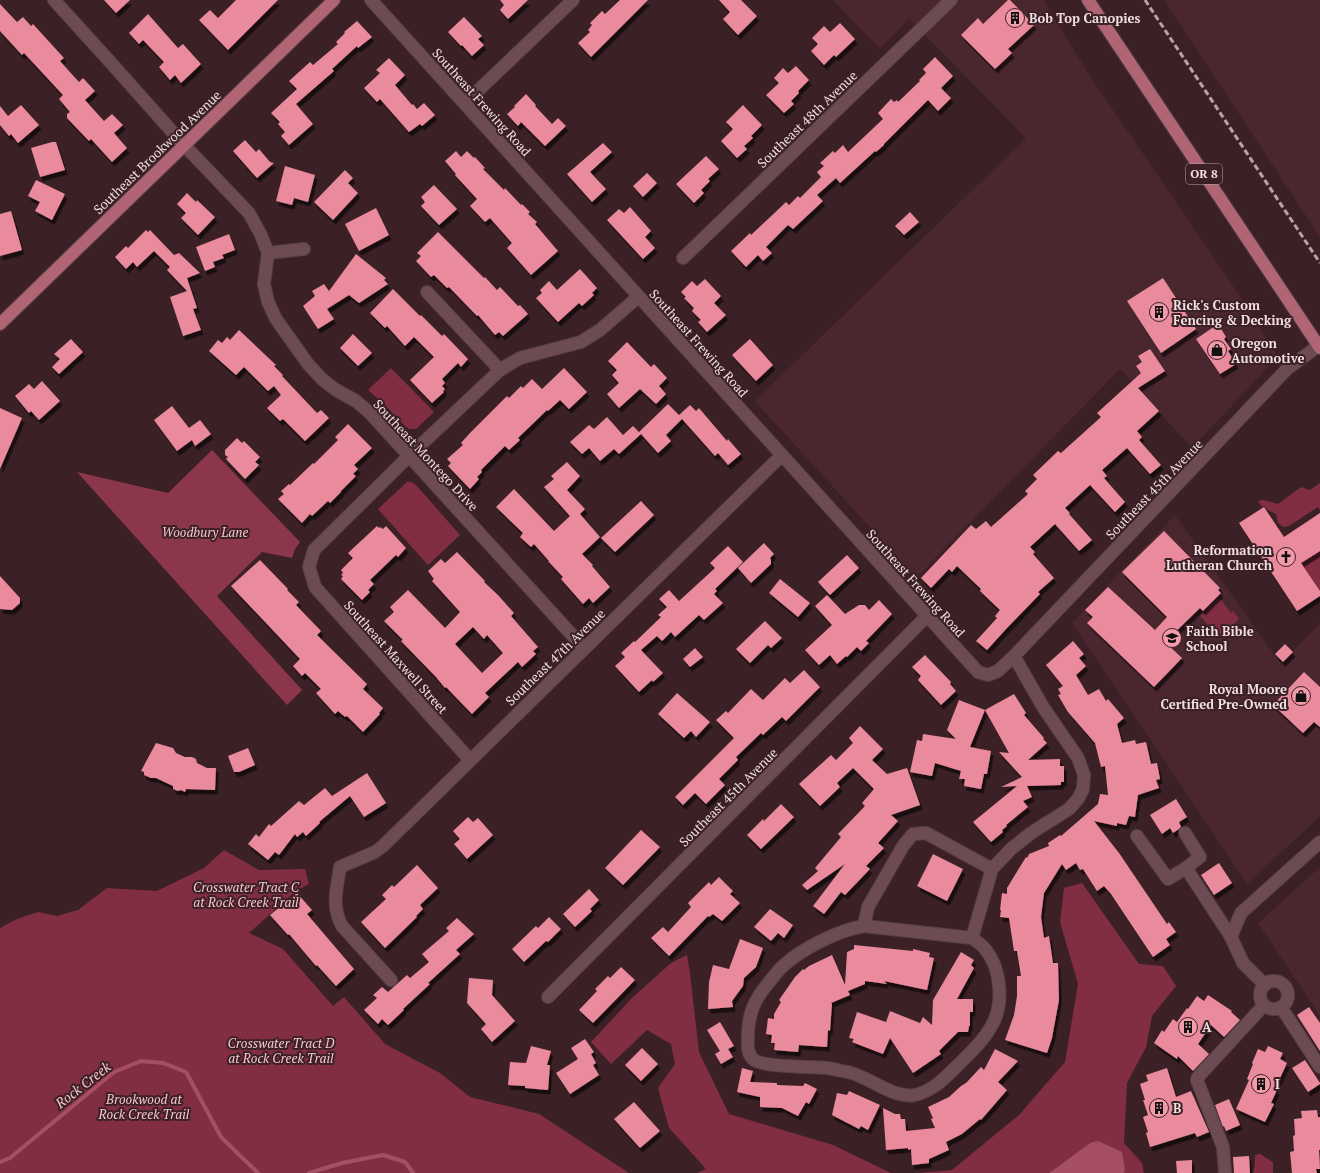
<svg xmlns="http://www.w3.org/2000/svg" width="1320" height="1173" font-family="'PT Serif',serif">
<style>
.built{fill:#4a272e}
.green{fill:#812e43}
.forest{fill:#8b364b}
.water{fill:#a64e62}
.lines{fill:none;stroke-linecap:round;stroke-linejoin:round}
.stream{stroke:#a64e62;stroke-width:4}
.building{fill:#e98a9d;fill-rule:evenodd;filter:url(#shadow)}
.minor-casing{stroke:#574045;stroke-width:14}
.major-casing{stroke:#574045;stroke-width:14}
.minor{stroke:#6c4c52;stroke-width:12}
.major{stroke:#b06474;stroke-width:12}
.rail{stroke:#b9a3a6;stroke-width:3;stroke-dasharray:6 3;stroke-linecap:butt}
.labels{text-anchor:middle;stroke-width:4;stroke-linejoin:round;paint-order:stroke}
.shield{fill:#3b2025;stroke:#baa5a8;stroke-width:1}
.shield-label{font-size:12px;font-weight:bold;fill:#f1dee0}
.poi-label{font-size:13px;font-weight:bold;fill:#f1dee0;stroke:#3b2025;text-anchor:start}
.street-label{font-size:13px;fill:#f1dee0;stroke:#3b2025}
.park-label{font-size:13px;font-style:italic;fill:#f8c5cd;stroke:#3b2025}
.water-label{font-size:14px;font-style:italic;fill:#f8c5cd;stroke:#3b2025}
</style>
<defs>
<filter id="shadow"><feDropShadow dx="2.5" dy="4.5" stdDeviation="0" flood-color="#0009"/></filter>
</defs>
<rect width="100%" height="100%" fill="#3b2025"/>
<!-- built -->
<g class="built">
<polygon points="833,0 1043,0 1090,76 1242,299 1278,357 1192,448 1120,369 916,578 755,401 1026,138 909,19 880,49"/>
<polygon points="1164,0 1320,0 1320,237"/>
<polygon points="1175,515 1281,664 1320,623 1320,815 1312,824 1247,884 1072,623"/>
<polygon points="1320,867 1320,1016 1258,923"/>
</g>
<!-- green -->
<g class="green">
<polygon points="391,368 434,412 416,429 409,429 403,424 384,404 368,390"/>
<polygon points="407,482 411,482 416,485 460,535 428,565 378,509"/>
<polygon points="1320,483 1320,510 1318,507 1289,526 1283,527 1278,523 1276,514 1266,509 1264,506 1262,507 1258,501 1263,500 1278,504 1301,487 1310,490"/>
<polygon points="1320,551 1320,591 1301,563"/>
<polygon points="1219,597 1231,613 1233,611 1239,619 1220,638 1200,616"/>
<polygon points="224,850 259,870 305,869 309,884 297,890 249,933 283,949 333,1006 344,997 385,1044 440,1073 470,1097 539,1114 629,1173 0,1173 0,928 17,919 38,912 57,916 78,910 107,888 157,891 204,868"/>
<polygon points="1082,883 1139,964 1163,966 1176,986 1152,1016 1146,1047 1127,1083 1124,1143 1142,1163 1144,1173 1124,1173 1125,1170 1090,1143 1049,1173 917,1173 952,1170 1019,1115 1065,1062 1078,984 1060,922 1064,888"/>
<polygon points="687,955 690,973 699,1052 729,1114 833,1145 891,1173 697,1173 706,1169 669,1128 658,1088 675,1064 671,1044 647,1030 611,1064 591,1042 632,998 671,963"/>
<polygon points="1260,1154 1273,1162 1273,1173 1253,1173 1255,1164 1255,1155"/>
</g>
<!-- forest -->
<polygon class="forest" points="212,450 300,542 295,549 292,558 262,552 217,596 302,690 287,705 77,472 168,493"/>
<!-- water -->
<polygon class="water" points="1098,1141 1122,1152 1125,1170 1124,1173 1049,1173 1090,1143"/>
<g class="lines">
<!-- stream -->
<g class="stream">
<polyline points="0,1162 10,1158 114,1072 141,1061 163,1063 186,1072 221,1137 258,1173"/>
<polyline points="309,1173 342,1163 383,1155 405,1162 413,1173"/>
</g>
</g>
<!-- building -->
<g class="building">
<polygon points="104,0 130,0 116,13"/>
<polygon points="236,0 278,0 228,50 199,20 210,10 218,18"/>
<polygon points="500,0 528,0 508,19 500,10 504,5"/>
<polygon points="620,0 648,0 591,57 578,43 590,32 588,30 592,25 590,23 602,11 605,14"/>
<polygon points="719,0 741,0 757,16 738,35 723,19 730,12"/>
<polygon points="1008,0 1010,0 1034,25 1008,49 1012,53 995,69 961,35 978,18 983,24"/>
<polygon points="0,4 17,22 23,17 31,26 33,24 64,58 60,61 79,82 83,78 95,91 85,100 104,121 112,114 123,125 114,133 127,148 112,162 91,139 89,141 67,118 67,114 70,112 59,99 63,95 24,53 22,55 0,31"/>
<polygon points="148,14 178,48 183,44 201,64 181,83 175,75 170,80 159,67 164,62 143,40 139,44 129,33"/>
<polygon points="464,17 482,36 478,39 484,45 472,56 462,45 461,46 448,32"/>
<polygon points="357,21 372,37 358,48 357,46 332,69 334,71 296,104 313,124 289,145 281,136 285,132 278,124 280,122 271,113 297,89 289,81 310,62 313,65 338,44 336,42 345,33 344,32"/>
<polygon points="840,23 855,39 836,57 834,55 824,65 811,51 818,44 812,38 824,26 830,32"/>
<polygon points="935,57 953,76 941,88 951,98 938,111 928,100 884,144 884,145 876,152 875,151 840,183 836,178 817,195 823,201 793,229 788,225 766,247 772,253 763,261 758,255 746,267 731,251 750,233 751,235 786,202 789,205 798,196 800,198 821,177 817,172 824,166 820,163 833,151 835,153 843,145 848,152 883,119 878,113 891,99 894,102 897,100 898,102 920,81 919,80 926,73 923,69"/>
<polygon points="389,58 405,75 395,85 412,105 413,104 417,109 424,103 435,115 422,126 420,124 409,132 380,99 377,102 364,88 380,73 376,70"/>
<polygon points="796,66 809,80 798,91 799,93 791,101 794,104 784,113 766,95 779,83 774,78 783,68 788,73"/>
<polygon points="526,94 536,105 535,106 552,124 558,118 566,126 545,146 521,122 518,126 507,114 515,107 514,106"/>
<polygon points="21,105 39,125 18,143 11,134 9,136 0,125 0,106 8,116"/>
<polygon points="743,105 762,125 751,136 753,138 744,146 747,149 737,158 721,141 733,129 726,122"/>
<polygon points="245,140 256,152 259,149 270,162 274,163 257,178 233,151"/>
<polygon points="52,142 56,142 65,170 40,177 31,148"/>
<polygon points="603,143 612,152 590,172 606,189 592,202 567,174"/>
<polygon points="456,151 461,157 467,151 474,158 475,157 485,168 483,169 504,190 505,188 521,205 522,204 530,212 528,214 537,222 535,224 558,251 531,275 507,248 512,243 490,218 485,222 470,206 477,199 455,175 456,174 445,161"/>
<polygon points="706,156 719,169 708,179 710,181 701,190 704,193 694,203 676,184"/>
<polygon points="285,166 315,175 308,202 294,198 292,205 276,201"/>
<polygon points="345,170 353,178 348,183 358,193 333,220 314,202"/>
<polygon points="647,173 657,183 643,197 633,186"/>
<polygon points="36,180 65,194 52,220 35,211 40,202 28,196"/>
<polygon points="434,185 457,209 439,225 421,206 425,202 421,197"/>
<polygon points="187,193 196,202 197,200 215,217 198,235 181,218 186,213 177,204"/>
<polygon points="630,207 651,231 645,237 655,248 643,259 607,220 619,209 624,213"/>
<polygon points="376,208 389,235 359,251 345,224"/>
<polygon points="11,211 22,250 0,256 0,214"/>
<polygon points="910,212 919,222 904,235 895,226"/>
<polygon points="146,230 148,232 150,230 174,255 179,253 200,273 187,278 197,308 193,309 201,330 183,336 170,297 187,291 167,270 170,267 154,251 137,267 133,262 126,269 115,257 126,246 128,248"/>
<polygon points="438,232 484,278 485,277 497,290 500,287 518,306 520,305 528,314 503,336 499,332 495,335 478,315 477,316 449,287 447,288 434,275 431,277 416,261 421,256 417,253"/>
<polygon points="229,234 235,250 222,255 224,258 213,262 215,267 205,271 196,247"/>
<polygon points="356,254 386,278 384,280 388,284 359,303 349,295 327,309 334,319 318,329 303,306 315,296 312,291 324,284 329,291"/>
<polygon points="580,269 597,288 592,293 594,295 582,306 579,303 558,322 536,298 542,293 540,290 549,281 557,290"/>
<polygon points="1163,278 1196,329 1161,353 1127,301"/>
<polygon points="705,279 721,296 714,303 726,315 707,332 698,322 701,320 692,311 694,308 684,298 686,297 681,292 692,281 697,286"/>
<polygon points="393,289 420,316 421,315 442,336 444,334 468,359 461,367 458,363 442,379 445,383 442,386 445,389 443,391 444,392 432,403 410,380 434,357 414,337 405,346 387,326 385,328 370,313"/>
<polygon points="1218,324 1226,337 1224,339 1231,349 1228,351 1236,364 1220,374 1196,339"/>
<polygon points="239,330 276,365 274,366 283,375 282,376 317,413 321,410 329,418 305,441 283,419 280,421 267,408 281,395 274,386 268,391 244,367 236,375 209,351 218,340 222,343 227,337 230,340"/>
<polygon points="353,334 372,353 358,366 340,348"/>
<polygon points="71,339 83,352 59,374 52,367 60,359 54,354"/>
<polygon points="750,339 773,365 756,381 732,355"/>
<polygon points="627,342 651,367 654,364 667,378 659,386 666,394 656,404 640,389 619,408 607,394 619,383 612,375 617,370 608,361"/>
<polygon points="1150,349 1165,371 1138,388 1159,411 1137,431 1142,437 1139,440 1161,465 1150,474 1127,448 1102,470 1107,476 1104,478 1125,502 1115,512 1090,485 1065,508 1070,513 1069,514 1092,540 1079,551 1055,524 1030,547 1035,552 1033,554 1054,578 1038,592 1040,594 1007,628 987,650 976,641 997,618 995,616 1000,610 980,591 981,589 957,566 952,572 949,569 931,588 921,578 971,525 976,529 986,521 991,527 1028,494 1025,491 1037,479 1033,475 1058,451 1061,453 1101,417 1097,413 1141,373 1136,366 1142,362 1138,356"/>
<polygon points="564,368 587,392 569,409 560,400 548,411 547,410 518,438 520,440 509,450 505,446 481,470 482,472 477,477 479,479 470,489 448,466 451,463 447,459 463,445 461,443 470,433 507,396 509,398 521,386 523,388 532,379 542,389"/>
<polygon points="42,381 60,401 39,420 31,411 29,413 15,396 29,384 34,389"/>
<polygon points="668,404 679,415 690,405 696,411 699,408 727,441 728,439 741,454 728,465 718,453 715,456 682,419 666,435 671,441 658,453 641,434 619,454 614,449 600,461 589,448 582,454 570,442 589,425 594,429 607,417 623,435 633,426 639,432"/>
<polygon points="172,406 189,428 200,420 211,434 195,446 192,440 177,451 154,420"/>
<polygon points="0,408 22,418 0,469"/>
<polygon points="348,424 372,448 354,465 358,469 353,474 356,476 341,491 341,492 330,503 328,501 312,516 310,514 302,523 278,499 284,494 281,491 289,484 290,485 313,463 314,464 338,440 335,437"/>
<polygon points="237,438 242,443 244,441 260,457 255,462 259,465 245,479 226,459 228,457 225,455 225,450"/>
<polygon points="567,462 580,476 567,490 585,509 580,514 600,537 582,554 593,565 592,566 610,587 593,603 589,598 583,604 561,579 563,577 548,561 549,561 534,544 531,547 520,537 523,533 496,507 514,489 554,531 570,516 544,487 554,479 551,476"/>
<polygon points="641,501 654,515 615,552 601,538"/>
<polygon points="1264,507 1284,537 1320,513 1320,551 1301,563 1320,591 1320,596 1297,611 1239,523"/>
<polygon points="377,526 379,528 380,527 383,529 386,526 406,548 398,557 396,555 370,580 374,584 368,590 370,592 362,600 341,579 343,576 341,575 343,573 341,570 353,558 348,553"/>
<polygon points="1164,531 1220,588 1218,590 1221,593 1203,611 1200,608 1165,642 1182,658 1154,687 1087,623 1093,617 1085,610 1108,587 1155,630 1167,617 1122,572"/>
<polygon points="764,543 774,554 770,558 771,560 771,564 751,583 738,568"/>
<polygon points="728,546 743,562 715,589 717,591 714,594 723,603 704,620 699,615 675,637 671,632 662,641 657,636 641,650 663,673 653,682 652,680 639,692 615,666 625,657 621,653 634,641 635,642 661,617 658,615 667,607 659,599 669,590 679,601 715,568 710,563"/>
<path d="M457,552l28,29 -1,1 14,13 16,18 -3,3 27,31 -5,4 3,3 -14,13 -4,-5 -33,31 4,4 -17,17 -26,-27 -1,1 -9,-11 -35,-36 2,-1 -19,-19 10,-9 -4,-5 18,-17 37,38 15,-16 -28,-31 2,-2 -6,-8 13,-12 4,4zM473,627l11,12 3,-4 16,18 -21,20 -27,-29z"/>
<polygon points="847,555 859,568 830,595 818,582"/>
<polygon points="260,560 288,589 287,590 299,602 296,605 321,631 317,635 367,684 363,689 383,708 379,713 380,714 363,732 347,716 345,717 338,711 335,714 316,693 321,689 305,673 302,676 293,666 300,659 231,586"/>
<polygon points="0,576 20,598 20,603 12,610 0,609"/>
<polygon points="780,579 810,603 798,617 769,593"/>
<polygon points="827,595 845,614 859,605 865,605 869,610 879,600 892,614 866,641 869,643 861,651 857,647 847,657 846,656 837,664 830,655 819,665 805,650 832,625 815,606"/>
<polygon points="765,621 782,638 771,648 768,645 750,663 736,649"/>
<polygon points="1073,641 1084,654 1079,658 1086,666 1076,675 1088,695 1099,689 1106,701 1108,699 1124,718 1117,724 1122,743 1135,740 1136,744 1146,742 1151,764 1157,763 1160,779 1156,780 1159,788 1138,795 1135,817 1129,816 1126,825 1117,823 1117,826 1094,821 1119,853 1167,924 1169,922 1176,932 1166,939 1170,945 1153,957 1111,894 1104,886 1097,891 1083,869 1080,870 1076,863 1066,870 1062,864 1044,893 1041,917 1044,938 1049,936 1053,963 1058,963 1059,1000 1052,1038 1047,1053 1005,1040 1014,1015 1017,996 1017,976 1021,976 1017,951 1014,951 1009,918 1000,917 1001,910 1000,910 1002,893 1007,894 1007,888 1026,857 1027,858 1029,854 1049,846 1048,843 1060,835 1061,836 1098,804 1100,794 1108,795 1105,766 1101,767 1095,743 1068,712 1058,695 1061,694 1058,689 1063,686 1046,665"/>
<polygon points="1285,644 1293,652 1283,662 1275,654"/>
<polygon points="695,648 703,657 690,667 683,659"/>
<polygon points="925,655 951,682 950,684 956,691 941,705 918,680 921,676 912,667"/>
<polygon points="804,670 820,687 786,721 782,717 763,735 761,733 736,757 738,760 719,779 725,785 706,804 695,793 683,805 675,797 734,738 716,720 726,711 728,713 751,689 763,700 785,678 790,683"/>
<polygon points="1304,672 1320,687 1320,727 1314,722 1303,733 1273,705"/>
<polygon points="677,693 710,722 696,737 691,731 684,738 658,714"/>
<polygon points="1014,694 1026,713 1024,715 1044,738 1043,739 1047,743 1028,760 1060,759 1060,766 1064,766 1064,782 1061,782 1061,785 1027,786 1032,797 1023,801 1028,807 1006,825 1007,826 1002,830 1003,832 991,842 973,822 1017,786 1001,787 1022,777 999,752 1009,753 985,710"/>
<polygon points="959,700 985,710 970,747 991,751 987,774 984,774 981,789 964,786 965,779 959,779 961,771 935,763 932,776 910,772 917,740 922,741 923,734 956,739 947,730"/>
<polygon points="860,726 883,749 872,760 887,774 907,768 920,805 891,815 898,821 878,843 884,848 866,866 870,869 845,895 841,892 824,914 813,906 845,864 807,890 802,885 818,871 815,868 841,837 838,834 865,806 862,803 874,789 853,768 837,783 840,787 820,806 799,784 831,755 836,760 853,743 849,738"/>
<polygon points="156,743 173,748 176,753 185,757 192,757 196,759 197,763 207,768 216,768 215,790 186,789 185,792 181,790 178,791 173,789 173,786 156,778 151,778 144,775 144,772 141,771"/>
<polygon points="248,748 255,765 239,772 234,772 228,756"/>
<polygon points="367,773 386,803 364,817 350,796 319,822 320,823 306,836 303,832 297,837 295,834 279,855 275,852 268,860 248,844 256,834 259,837 269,824 271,826 299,801 304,805 325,788 332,796"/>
<polygon points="1176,799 1187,817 1179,822 1181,827 1179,829 1173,833 1170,828 1162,834 1150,815"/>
<polygon points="781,804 794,817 761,849 747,835 763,819 764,821"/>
<polygon points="468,817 473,822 478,818 493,835 467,859 454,844 460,839 453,831"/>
<polygon points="641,830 660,847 623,885 605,868"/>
<polygon points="933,854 963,869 947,901 917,886"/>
<polygon points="1219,863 1232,883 1214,895 1201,875"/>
<polygon points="417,865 438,888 420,905 423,909 416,916 417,917 385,948 361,922 386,899 382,895 392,885 394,887"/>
<polygon points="719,877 733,891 730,894 740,903 722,921 713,914 709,917 708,916 669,956 651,938 663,927 668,932 691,907 688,903 709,882 711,885"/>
<polygon points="589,889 599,900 590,909 592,911 575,927 563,914"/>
<polygon points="297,893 312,910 307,914 354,969 336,986 317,965 316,966 289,934 288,935 270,915"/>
<polygon points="770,909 793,925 784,938 778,933 771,941 754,927"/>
<polygon points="549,917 561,929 548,942 546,941 524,962 512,949 536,926 538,928"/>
<polygon points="457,918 474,934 456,950 460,954 428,983 430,984 403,1009 404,1010 388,1025 382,1019 378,1024 364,1010 377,998 373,995 382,987 388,992 407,975 410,978 429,962 422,954 449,931 446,928"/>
<polygon points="740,939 763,948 756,967 744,978 743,986 732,1001 733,1007 708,1009 709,982 713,965 729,969"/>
<polygon points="854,945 913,951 913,949 930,953 929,957 934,958 927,990 884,981 887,984 865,981 865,984 848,991 850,995 831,1003 832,1004 830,1031 828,1030 827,1047 799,1045 798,1052 774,1050 775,1043 771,1043 772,1035 766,1034 768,1018 774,1019 774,1014 781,1002 779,1000 795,977 803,969 804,970 809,966 832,955 845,985 847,952 854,949"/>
<polygon points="961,952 974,960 971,965 974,968 957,999 973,999 973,1012 970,1012 970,1026 969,1026 968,1032 958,1032 939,1051 941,1054 913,1073 890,1038 883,1054 852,1042 854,1039 849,1038 857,1012 886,1022 890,1011 920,1023 923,1017 932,1025 933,1000"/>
<polygon points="621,967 635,980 593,1023 579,1010 597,991 595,989 608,976 610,978"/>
<polygon points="469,978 493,980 492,995 515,1021 492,1042 481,1029 486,1024 467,1003"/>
<polygon points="1208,995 1232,1011 1231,1012 1240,1020 1224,1037 1211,1025 1198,1044 1209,1054 1193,1071 1178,1056 1177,1059 1154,1043 1162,1030 1164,1032 1173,1019 1177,1022 1187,1008 1188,1009 1197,996 1204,1001"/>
<polygon points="1309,1007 1320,1023 1320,1051 1297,1015"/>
<polygon points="720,1022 734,1046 728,1049 733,1057 721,1064 715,1054 720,1051 707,1030"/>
<polygon points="585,1039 594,1052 591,1054 596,1063 593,1065 599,1075 570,1094 556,1073 578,1059 571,1048"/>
<polygon points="531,1046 551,1051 547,1065 550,1065 548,1090 525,1088 525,1086 508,1085 510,1062 526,1063"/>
<polygon points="1268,1046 1283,1053 1280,1059 1287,1063 1275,1089 1277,1090 1271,1103 1274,1104 1265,1122 1236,1109 1249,1080 1247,1079 1253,1064 1252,1063 1258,1049 1265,1052"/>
<polygon points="642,1048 658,1064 641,1081 625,1065"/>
<polygon points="995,1049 1018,1061 998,1082 1007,1090 981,1120 980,1119 962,1134 946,1142 949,1150 929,1159 929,1163 912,1165 911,1149 908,1150 908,1148 886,1150 883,1108 895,1114 900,1114 901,1119 905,1119 906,1131 935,1128 931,1119 933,1118 928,1107 949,1097 961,1086 966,1083 981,1067 984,1070"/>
<polygon points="1305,1060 1320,1083 1320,1084 1308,1092 1292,1068"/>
<polygon points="742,1068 753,1071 750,1082 777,1083 777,1085 803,1086 805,1083 817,1089 809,1104 806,1102 798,1116 782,1108 760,1107 760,1097 737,1092"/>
<polygon points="1167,1068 1176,1097 1191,1091 1209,1132 1197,1137 1195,1133 1150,1147 1146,1133 1148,1132 1143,1117 1148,1115 1143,1100 1145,1100 1140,1084 1148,1081 1146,1075"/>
<polygon points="849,1091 880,1105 868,1130 861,1126 859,1129 832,1115 837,1093 847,1095"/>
<polygon points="1229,1099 1240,1125 1226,1131 1224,1126 1223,1127 1215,1105"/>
<polygon points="634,1102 660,1131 640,1148 614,1119"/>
<polygon points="1317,1110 1318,1117 1320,1117 1320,1150 1319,1150 1320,1169 1316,1169 1317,1173 1292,1173 1290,1152 1294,1151 1293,1136 1295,1135 1294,1119 1302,1118 1301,1111"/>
<polygon points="1249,1156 1250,1173 1234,1173 1233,1157"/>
<polygon points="1192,1160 1192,1173 1177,1173 1176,1161"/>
</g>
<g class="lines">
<!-- minor casing -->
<g class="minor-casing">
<g id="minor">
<polyline points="54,0 112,64 184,145 249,213 261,235 268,253 264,284 268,302 276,319 308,364 323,380 336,390 356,401 370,413 584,648"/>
<polyline points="371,0 978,672 988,675 998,671 1014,656 1287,369 1318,346"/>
<polyline points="465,103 573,0"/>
<polyline points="268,253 304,249"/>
<polyline points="683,258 951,0"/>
<polyline points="427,292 500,370"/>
<polyline points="470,760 315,587 309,567 314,550 409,456 500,370 520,358 581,342 600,330 638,297"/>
<polyline points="1185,833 1200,857 1186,868"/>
<polyline points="1137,836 1168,879 1186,868 1231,937 1243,963 1265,985"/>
<path d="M864,926l108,12c6,4 10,7 14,12 15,19 18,54 6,75 -9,17 -24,30 -37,43 -12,12 -23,23 -40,27 -22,4 -45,-18 -67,-23 -7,-1 -14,-3 -21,-4 -15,-2 -65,0 -74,-9 -7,-7 -5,-17 -5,-26 1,-20 6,-32 18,-47 6,-7 11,-15 18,-21 19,-17 55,-35 80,-39z"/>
<polyline points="864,926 868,907 903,846 913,834 926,833 992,869"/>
<polyline points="1231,937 1241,913 1320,842"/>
<polyline points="972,938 992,869 1011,849 1031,833 1069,809 1078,799 1083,789 1084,775 1078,758 1043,707 1014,656"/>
<path d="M391,980l-49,-54c-11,-20 -5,-38 -2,-59l35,-15 8,-6 399,-391"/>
<circle cx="1274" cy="995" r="14"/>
<polyline points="548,997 927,616"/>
<polyline points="1281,1007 1320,1067"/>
<polyline points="1225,1173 1223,1147 1197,1080 1198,1077 1264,1005"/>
</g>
</g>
<!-- major casing -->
<g class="major-casing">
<g id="major">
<polyline points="1088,0 1320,348"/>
<polyline points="0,324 334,0"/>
</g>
</g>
<!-- minor -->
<use href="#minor" class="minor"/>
<!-- major -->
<use href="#major" class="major"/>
<!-- rail -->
<polyline class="rail" points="1145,0 1320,263"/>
</g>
<!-- icons -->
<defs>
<g id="building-disc" transform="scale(1)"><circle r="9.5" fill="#f39aab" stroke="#3b2025"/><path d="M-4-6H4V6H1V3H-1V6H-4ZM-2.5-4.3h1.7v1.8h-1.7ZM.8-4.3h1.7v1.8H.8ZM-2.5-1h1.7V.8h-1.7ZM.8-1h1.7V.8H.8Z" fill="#111"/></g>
<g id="shop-disc" transform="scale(1)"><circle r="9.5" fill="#f39aab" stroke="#3b2025"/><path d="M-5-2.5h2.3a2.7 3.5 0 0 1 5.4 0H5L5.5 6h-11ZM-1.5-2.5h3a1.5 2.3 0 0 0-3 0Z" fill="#111"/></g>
<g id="church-disc" transform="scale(1)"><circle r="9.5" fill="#f39aab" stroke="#3b2025"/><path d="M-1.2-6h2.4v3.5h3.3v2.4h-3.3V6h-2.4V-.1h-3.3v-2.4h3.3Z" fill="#111"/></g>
<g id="school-disc" transform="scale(1)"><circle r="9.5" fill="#f39aab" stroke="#3b2025"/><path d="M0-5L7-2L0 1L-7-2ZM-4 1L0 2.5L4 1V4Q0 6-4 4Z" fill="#111"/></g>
</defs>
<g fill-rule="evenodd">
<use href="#building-disc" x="1015" y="18"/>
<use href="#building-disc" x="1159" y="312"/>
<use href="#shop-disc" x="1217" y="350"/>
<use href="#church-disc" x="1286" y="557"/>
<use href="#school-disc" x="1172" y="638"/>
<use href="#shop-disc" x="1301" y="696"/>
<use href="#building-disc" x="1188" y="1027"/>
<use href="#building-disc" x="1261" y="1084"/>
<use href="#building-disc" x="1159" y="1108"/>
</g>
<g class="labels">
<!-- shield labels -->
<rect class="shield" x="1186" y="164" width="36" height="20" rx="3"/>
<g class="shield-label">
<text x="1204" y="178">OR 8</text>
</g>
<!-- poi labels -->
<g class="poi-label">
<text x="1029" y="23">Bob Top Canopies</text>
<text x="1173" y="310">Rick's Custom<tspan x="1173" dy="15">Fencing &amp; Decking</tspan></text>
<text x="1231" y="348">Oregon<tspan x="1231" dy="15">Automotive</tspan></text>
<text x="1272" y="555" text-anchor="end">Reformation<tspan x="1272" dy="15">Lutheran Church</tspan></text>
<text x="1186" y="636">Faith Bible<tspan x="1186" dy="15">School</tspan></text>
<text x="1287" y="694" text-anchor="end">Royal Moore<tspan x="1287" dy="15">Certified Pre-Owned</tspan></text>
<text x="1202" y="1032">A</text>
<text x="1275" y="1089">I</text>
<text x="1173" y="1113">B</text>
</g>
<!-- street labels -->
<g class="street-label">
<text transform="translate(482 102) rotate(48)" y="5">Southeast Frewing Road</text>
<text transform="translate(807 119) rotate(-44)" y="5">Southeast 48th Avenue</text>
<text transform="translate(157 152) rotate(-44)" y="5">Southeast Brookwood Avenue</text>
<text transform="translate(699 343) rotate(48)" y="5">Southeast Frewing Road</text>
<text transform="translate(426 455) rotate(47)" y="5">Southeast Montego Drive</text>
<text transform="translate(1154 489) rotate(-46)" y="5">Southeast 45th Avenue</text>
<text transform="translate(916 583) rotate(48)" y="5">Southeast Frewing Road</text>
<text transform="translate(396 657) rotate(48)" y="5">Southeast Maxwell Street</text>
<text transform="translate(555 657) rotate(-44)" y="5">Southeast 47th Avenue</text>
<text transform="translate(728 797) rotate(-45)" y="5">Southeast 45th Avenue</text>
</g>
<!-- park labels -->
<g class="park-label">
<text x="205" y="537">Woodbury Lane</text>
<text x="246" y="892">Crosswater Tract C<tspan x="246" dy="15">at Rock Creek Trail</tspan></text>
<text x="281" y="1048">Crosswater Tract D<tspan x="281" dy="15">at Rock Creek Trail</tspan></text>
<text x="144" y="1104">Brookwood at<tspan x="144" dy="15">Rock Creek Trail</tspan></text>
</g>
<!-- water labels -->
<g class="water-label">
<text transform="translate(83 1085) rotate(-38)" y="5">Rock Creek</text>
</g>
</g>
</svg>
